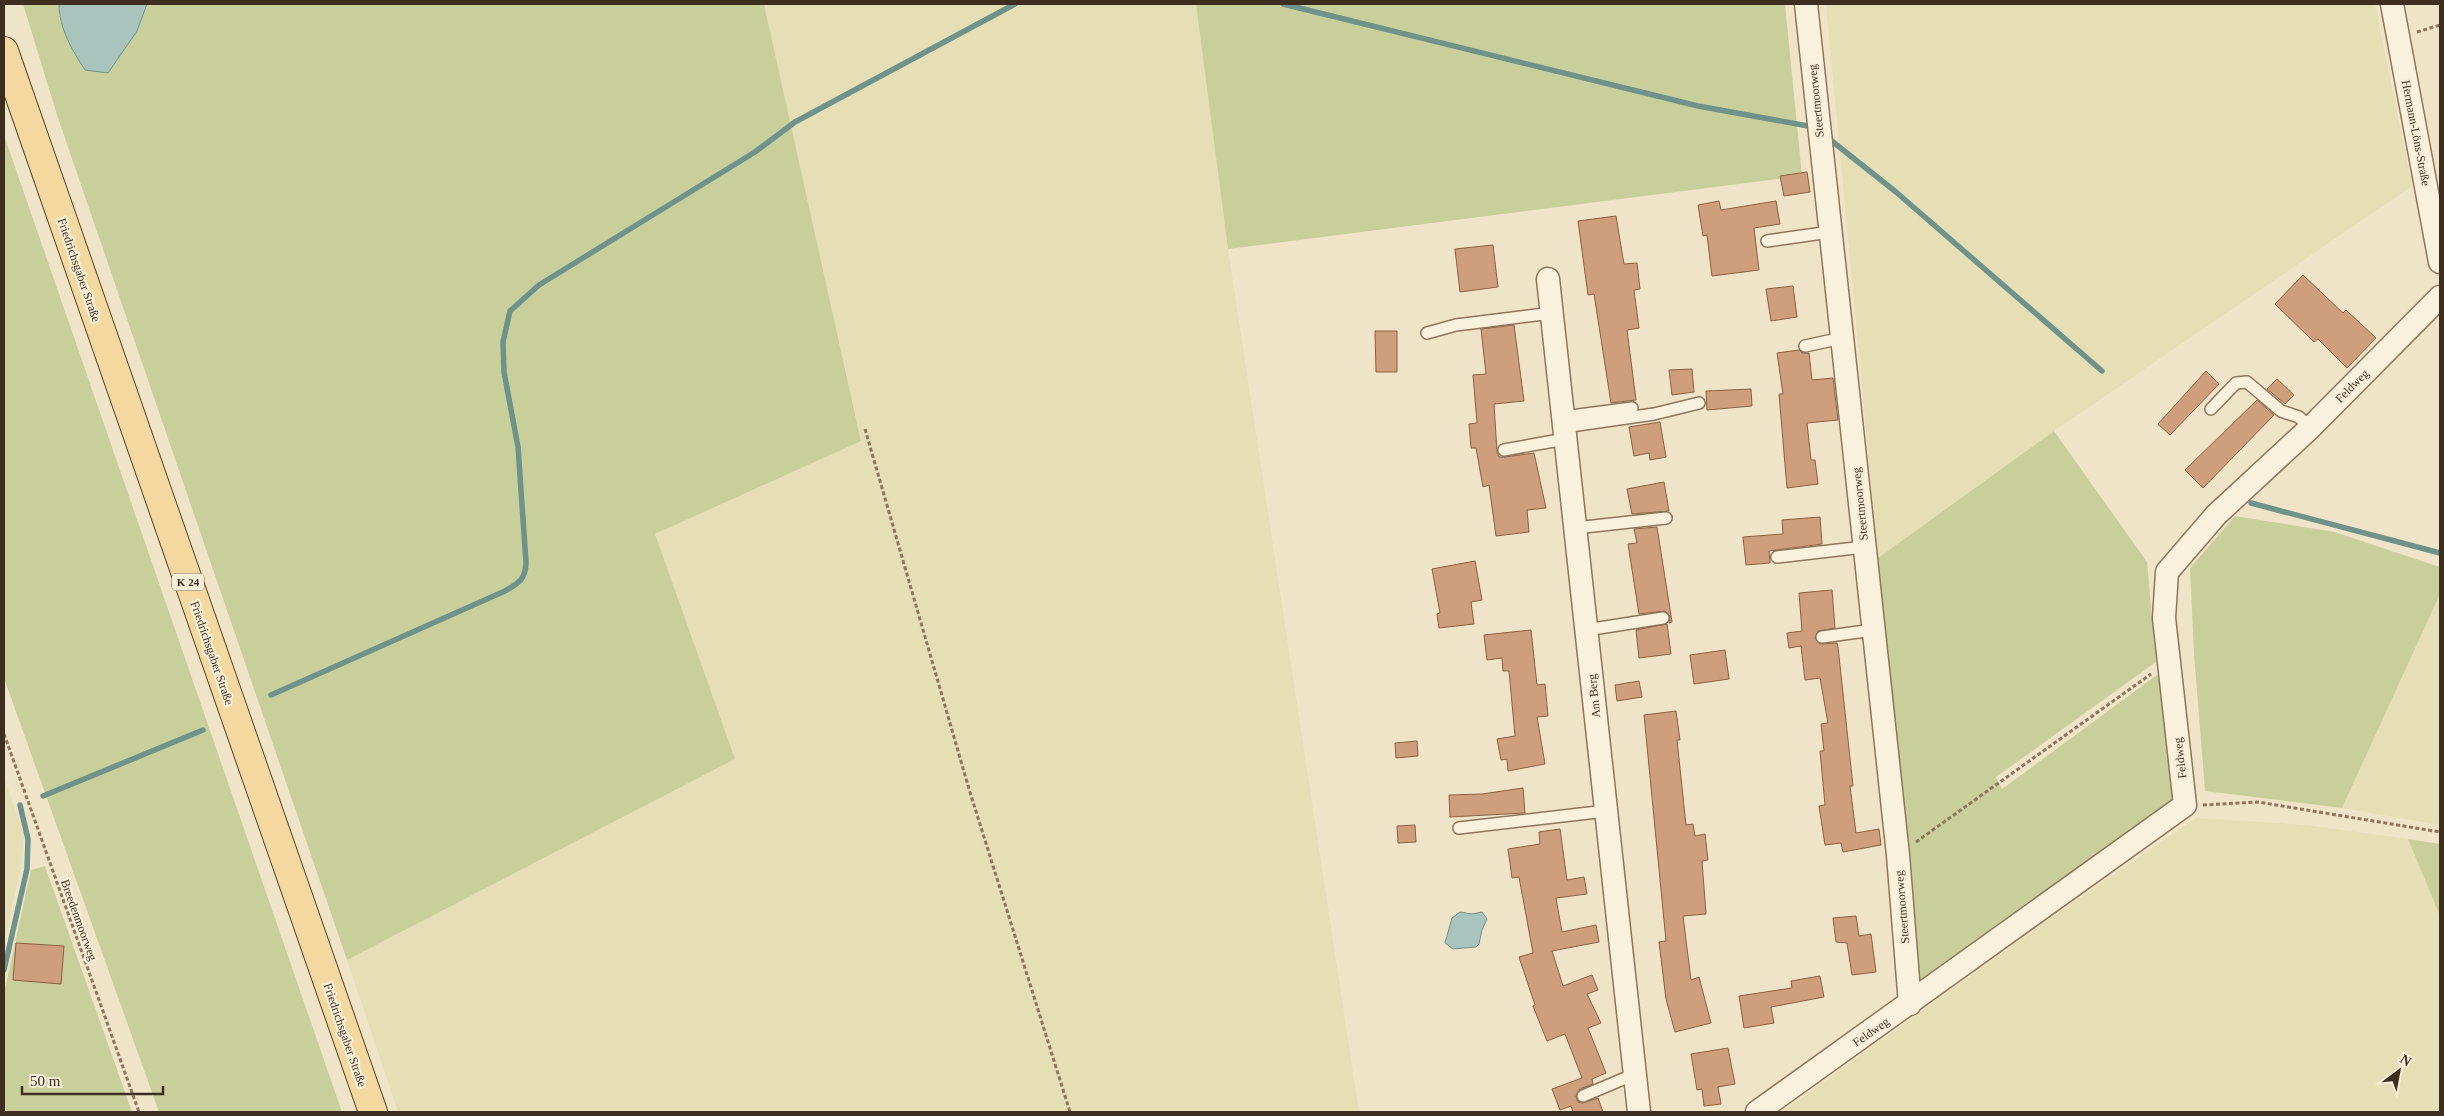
<svg xmlns="http://www.w3.org/2000/svg" width="2444" height="1116" font-family="Georgia,serif">
<style>
.farmland{fill:#e6deb5}
.green{fill:#c9cf9b}
.water{fill:#a9c4bc;stroke:#6f938a}
.lines{fill:none;stroke-linecap:round;stroke-linejoin:round}
.stream{stroke:#6f938a;stroke-width:5.5}
.building{fill:#cf9f7d;stroke:#8d5f41}
.lane-casing{stroke:#8d765c;stroke-width:14}
.street-casing{stroke:#8d765c;stroke-width:25}
.primary-casing{stroke:#5b4430;stroke-width:30}
.path{stroke:#8d765c;stroke-width:3;stroke-dasharray:4 2.5;stroke-linecap:butt}
.lane{stroke:#faf1dc;stroke-width:11}
.street{stroke:#faf1dc;stroke-width:22}
.primary{stroke:#f3d9a0;stroke-width:28}
.labels{text-anchor:middle;stroke-width:4.5;stroke-linejoin:round;paint-order:stroke}
.shield{fill:#f7eed8;stroke:#756857;stroke-width:1}
.shield-label{font-size:11px;font-weight:bold;fill:#3d2e20}
.street-label{font-size:12px;fill:#3d2e20;stroke:#f7eed8}
</style>
<rect width="100%" height="100%" fill="#f0e4c8"/>
<!-- farmland -->
<g class="farmland">
<polygon points="764,4 1196,4 1228,249 1359,1112 398,1112 347,960 735,759 655,534 861,440"/>
<polygon points="1826,4 2375,4 2412,186 2054,431 1878,558"/>
<polygon points="2440,594 2440,825 2342,808"/>
<polygon points="4,778 24,834 21,866 4,943"/>
<polygon points="2196,818 2306,825 2408,839 2440,916 2440,1112 1782,1112 2055,915"/>
</g>
<!-- green -->
<g class="green">
<polygon points="23,4 59,4 59,19 74,53 108,73 137,31 147,4 764,4 861,441 655,534 735,759 347,960 57,115"/>
<polygon points="1196,4 1785,4 1802,176 1228,249"/>
<polygon points="4,135 342,1112 159,1112 4,678"/>
<polygon points="2054,431 2147,562 2156,662 1996,777 2002,789 2161,672 2176,799 1919,985 1878,558"/>
<polygon points="2235,516 2335,532 2440,567 2440,594 2342,808 2205,791 2194,654 2190,568"/>
<polygon points="2408,839 2440,844 2440,916"/>
<polygon points="45,866 132,1112 4,1112 4,993 31,870"/>
</g>
<!-- water -->
<g class="water">
<path d="M59,4h88l-10,27 -29,42 -23,-3c-13,-20 -26,-42 -26,-66z"/>
<polygon points="1460,912 1472,914 1482,912 1487,919 1482,930 1479,944 1476,947 1453,949 1445,943 1452,918"/>
</g>
<g class="lines">
<!-- stream -->
<g class="stream">
<polyline points="1283,4 1698,106 1808,126"/>
<polyline points="1828,138 1896,192 2102,371"/>
<polyline points="2251,503 2440,553"/>
<path d="M271,695l234,-104c14,-8 21,-12 21,-29l-8,-115 -14,-75 -1,-30 7,-31 29,-26 216,-133 40,-30 220,-118"/>
<polyline points="43,796 203,730"/>
<polyline points="4,970 27,869 28,839 20,805"/>
</g>
</g>
<!-- building -->
<g class="building">
<polygon points="1807,172 1810,192 1784,196 1780,176"/>
<polygon points="1719,201 1721,210 1776,201 1780,224 1754,228 1759,270 1712,276 1707,235 1703,236 1698,205"/>
<polygon points="1616,216 1624,264 1637,263 1640,289 1634,290 1639,328 1627,330 1636,400 1611,403 1594,294 1588,295 1578,221"/>
<polygon points="1493,245 1498,287 1460,292 1455,249"/>
<polygon points="2303,275 2343,313 2346,310 2376,338 2347,368 2318,339 2314,342 2275,304"/>
<polygon points="1793,286 1797,317 1771,321 1766,289"/>
<polygon points="1514,325 1524,401 1494,404 1497,452 1499,457 1505,457 1534,453 1546,508 1527,510 1529,532 1496,536 1489,485 1483,487 1476,448 1471,448 1469,424 1477,423 1473,375 1486,374 1481,329"/>
<polygon points="1375,331 1397,331 1397,372 1376,372"/>
<polygon points="1799,350 1802,353 1809,353 1812,380 1833,378 1838,420 1807,423 1811,460 1815,460 1818,484 1787,488 1779,394 1783,394 1777,353"/>
<polygon points="1692,369 1694,392 1672,395 1669,370"/>
<polygon points="2206,371 2219,384 2170,435 2158,424"/>
<polygon points="2277,379 2294,395 2285,404 2267,389"/>
<polygon points="1751,389 1752,406 1707,410 1706,391"/>
<polygon points="2257,400 2274,415 2203,488 2185,470"/>
<polygon points="1660,422 1666,457 1650,460 1649,453 1634,456 1629,427"/>
<polygon points="1664,482 1669,511 1632,514 1627,489"/>
<polygon points="1820,517 1822,544 1769,551 1770,563 1746,565 1743,537 1783,534 1782,520"/>
<polygon points="1657,527 1672,622 1669,623 1670,616 1665,611 1639,614 1628,544 1637,543 1634,529"/>
<polygon points="1475,561 1482,600 1471,602 1474,624 1439,628 1437,614 1440,613 1432,569"/>
<polygon points="1832,590 1835,628 1818,631 1815,638 1820,644 1837,643 1838,647 1853,786 1850,786 1856,833 1879,829 1881,845 1843,852 1841,843 1825,845 1819,806 1825,805 1820,751 1824,751 1821,724 1828,723 1820,678 1805,680 1801,646 1789,648 1787,633 1802,631 1799,593"/>
<polygon points="1667,624 1671,654 1639,658 1636,630"/>
<polygon points="1531,630 1537,685 1545,684 1548,716 1537,717 1545,764 1508,771 1507,759 1501,760 1497,739 1515,736 1509,671 1503,671 1502,658 1487,660 1484,635"/>
<polygon points="1725,650 1729,679 1694,684 1690,655"/>
<polygon points="1639,681 1642,697 1617,701 1615,685"/>
<polygon points="1676,711 1680,740 1677,740 1686,825 1693,824 1695,836 1705,834 1708,860 1702,861 1706,914 1683,916 1691,980 1699,977 1711,1023 1675,1032 1666,999 1659,942 1666,941 1644,715"/>
<polygon points="1417,741 1418,756 1396,758 1395,743"/>
<polygon points="1523,788 1525,813 1450,817 1449,795 1482,794"/>
<polygon points="1415,825 1416,842 1398,843 1397,826"/>
<polygon points="1560,829 1567,880 1584,877 1587,894 1556,898 1562,932 1596,925 1599,942 1552,951 1563,986 1592,975 1598,990 1587,994 1601,1023 1588,1028 1606,1073 1592,1079 1593,1084 1580,1089 1576,1096 1578,1102 1583,1103 1598,1098 1603,1112 1573,1112 1571,1106 1560,1110 1552,1089 1582,1078 1565,1034 1547,1041 1533,1006 1535,1005 1519,957 1533,953 1519,877 1512,878 1508,849 1540,844 1539,832"/>
<polygon points="1856,916 1859,936 1871,934 1876,972 1852,975 1847,943 1836,942 1833,918"/>
<polygon points="16,943 64,946 61,984 13,980"/>
<polygon points="1820,976 1824,997 1771,1007 1774,1023 1744,1028 1739,996 1792,988 1791,981"/>
<polygon points="1728,1048 1735,1084 1718,1087 1721,1104 1704,1106 1702,1089 1697,1090 1691,1054"/>
</g>
<g class="lines">
<!-- lane casing -->
<g class="lane-casing">
<g id="lane">
<polyline points="1767,241 1830,232"/>
<polyline points="1427,333 1456,325 1552,313"/>
<polyline points="1805,346 1842,338"/>
<polyline points="2211,409 2236,383 2247,382 2281,411 2299,417 2310,428"/>
<polyline points="1563,417 1632,408"/>
<polyline points="1564,427 1654,414 1699,403"/>
<polyline points="1504,450 1565,439"/>
<polyline points="1575,528 1666,518"/>
<polyline points="1777,557 1864,547"/>
<polyline points="1586,630 1663,618"/>
<polyline points="1822,637 1873,630"/>
<polyline points="1459,828 1606,811"/>
<polyline points="1583,1096 1635,1074"/>
</g>
</g>
<!-- street casing -->
<g class="street-casing">
<g id="street">
<polyline points="1806,4 1898,855 1910,1004"/>
<polyline points="2392,4 2440,262"/>
<polyline points="1548,279 1639,1112"/>
<polyline points="1757,1112 2185,805 2164,618 2167,572 2216,515 2310,428 2440,297"/>
</g>
</g>
<!-- primary casing -->
<g class="primary-casing">
<polyline id="primary" points="4,51 373,1112"/>
</g>
<!-- path -->
<g class="path">
<polyline points="2417,32 2440,25"/>
<polyline points="865,429 969,789 1070,1112"/>
<polyline points="4,734 139,1112"/>
<polyline points="2203,805 2258,802 2440,832"/>
<polyline points="1916,842 2151,674"/>
</g>
<!-- lane -->
<use href="#lane" class="lane"/>
<!-- street -->
<use href="#street" class="street"/>
<!-- primary -->
<use href="#primary" class="primary"/>
</g>
<g class="labels">
<!-- shield labels -->
<rect class="shield" x="172" y="573.5" width="32" height="17" rx="4"/>
<g class="shield-label">
<text x="188" y="586">K 24</text>
</g>
<!-- street labels -->
<g class="street-label">
<text transform="translate(1816 101) rotate(-96)" y="4">Steertmoorweg</text>
<text transform="translate(2416 133) rotate(79)" y="4">Hermann-Löns-Straße</text>
<text transform="translate(79 270) rotate(71)" y="4">Friedrichsgaber Straße</text>
<text transform="translate(2352 386) rotate(-45)" y="4">Feldweg</text>
<text transform="translate(1860 504) rotate(-96)" y="4">Steertmoorweg</text>
<text transform="translate(212 653) rotate(71)" y="4">Friedrichsgaber Straße</text>
<text transform="translate(1594 696) rotate(-96)" y="4">Am Berg</text>
<text transform="translate(2180 758) rotate(-97)" y="4">Feldweg</text>
<text transform="translate(1902 907) rotate(-95)" y="4">Steertmoorweg</text>
<text transform="translate(79 920) rotate(70)" y="4">Breedenmoorweg</text>
<text transform="translate(1871 1032) rotate(-35)" y="4">Feldweg</text>
<text transform="translate(345 1035) rotate(71)" y="4">Friedrichsgaber Straße</text>
</g>
</g>
<!-- border -->
<rect width="2444" height="1116" fill="none" stroke="#3d2e20" stroke-width="10"/>
<!-- north arrow -->
<g transform="translate(2399 1071) rotate(32)" stroke="#f7eed8" stroke-width="4" paint-order="stroke">
<path d="M0-4L9 19L0 12L-9 19Z" fill="#3d2e20"/>
<text y="-8" font-size="14" font-weight="bold" text-anchor="middle" fill="#3d2e20">N</text>
</g>
<!-- scale -->
<path d="M22 1086v8h141v-8" fill="none" stroke="#3d2e20" stroke-width="2.5"/>
<text x="30" y="1086" font-size="15" fill="#3d2e20" stroke="#f7eed8" stroke-width="4" paint-order="stroke">50 m</text>
</svg>
